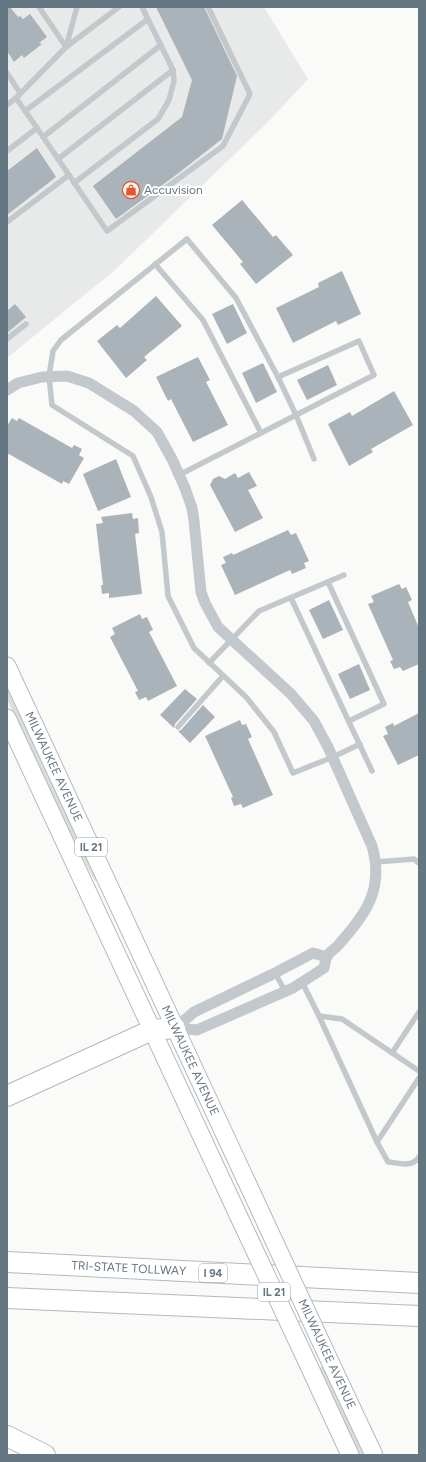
<svg xmlns="http://www.w3.org/2000/svg" width="426" height="1462" font-family="Figtree,sans-serif">
<style>
.built{fill:#e8e9e9}
.grass{fill:#dadfd7}
.building{fill:#aab3b9}
.lines{fill:none;stroke-linecap:round;stroke-linejoin:round}
.primary-casing{stroke:#b5babe;stroke-width:19}
.highway-casing{stroke:#b4b9bd;stroke-width:22}
.lane{stroke:#c3c8cc;stroke-width:5.5}
.street{stroke:#c3c8cc;stroke-width:11}
.primary{stroke:#fff;stroke-width:17}
.highway{stroke:#fff;stroke-width:20}
.primary-bridge-casing{stroke:#b5babe;stroke-width:19;stroke-linecap:butt}
.primary-bridge{stroke:#fff;stroke-width:17}
.labels{text-anchor:middle;stroke-width:4;stroke-linejoin:round;paint-order:stroke}
.shield{fill:#fff;stroke:#939fa8;stroke-width:1}
.shield-label{font-size:11px;font-weight:bold;fill:#657683}
.poi-label{font-size:12px;fill:#657683;stroke:#fff;text-anchor:start}
.street-label{font-size:12px;fill:#657683;stroke:#fff}
</style>
<rect width="100%" height="100%" fill="#fafaf8"/>
<!-- built -->
<polygon class="built" points="7,7 264,7 308,79 268,122 115,270 7,358"/>
<!-- grass -->
<g class="grass">
<polygon points="7,685 98,880 95,881 69,833 7,699"/>
<polygon points="317,1367 325,1367 365,1455 358,1455"/>
</g>
<!-- building -->
<g class="building">
<polygon points="7,7 10,7 18,17 20,16 23,19 30,14 47,37 39,43 42,44 24,58 22,55 14,62 7,51"/>
<polygon points="156,7 204,7 237,76 222,139 176,175 116,219 93,186 182,117 192,80"/>
<polygon points="37,148 56,177 7,215 7,171"/>
<polygon points="242,200 273,237 276,235 293,255 256,284 240,264 243,262 212,225"/>
<polygon points="342,271 361,314 338,325 336,321 293,343 276,308 319,287 318,283"/>
<polygon points="156,296 182,326 144,357 147,360 126,378 97,341 117,325 120,328"/>
<polygon points="15,304 26,317 7,333 7,311"/>
<polygon points="233,304 247,333 227,344 212,314"/>
<polygon points="198,357 210,380 206,382 228,425 193,442 171,399 168,401 156,377"/>
<polygon points="263,363 277,392 256,403 242,373"/>
<polygon points="328,365 337,385 307,400 297,380"/>
<polygon points="394,391 413,425 371,449 373,452 349,466 328,424 350,412 352,416"/>
<polygon points="12,418 17,421 19,418 72,448 74,445 82,449 79,455 84,458 69,484 63,481 62,484 7,453 7,426"/>
<polygon points="116,459 131,497 98,511 83,474"/>
<polygon points="249,472 257,486 248,490 263,518 235,532 210,485 213,479 219,476 225,479 235,473 238,478"/>
<polygon points="132,513 133,519 138,518 139,533 135,534 142,594 109,598 109,593 102,594 101,585 103,585 96,524 103,523 101,517"/>
<polygon points="288,530 291,535 296,533 309,561 304,563 306,568 292,574 290,570 235,595 221,565 226,563 223,557 232,553 233,555"/>
<polygon points="399,584 402,589 406,587 412,600 408,602 419,628 419,664 403,671 400,667 394,669 390,661 393,660 368,604 374,602 371,596"/>
<polygon points="329,600 343,630 323,639 309,610"/>
<polygon points="140,614 142,619 147,617 153,630 149,632 177,686 148,701 146,697 139,700 135,692 138,691 110,637 115,634 112,628"/>
<polygon points="359,664 370,690 350,699 338,674"/>
<polygon points="185,689 197,699 175,724 174,728 160,715"/>
<polygon points="203,705 215,717 190,743 178,731 181,730"/>
<polygon points="419,713 419,755 398,765 383,736 388,734 385,727 393,723 394,726"/>
<polygon points="240,720 242,725 246,724 252,737 248,739 273,795 243,808 241,804 234,806 231,798 233,797 205,736"/>
</g>
<g class="lines">
<!-- primary casing -->
<g class="primary-casing">
<g id="primary">
<path id="s1" d="M7,666l256,551"/>
<polyline points="7,718 239,1217"/>
<polyline points="326,1353 374,1455"/>
<polyline points="309,1366 350,1455"/>
</g>
</g>
<!-- highway casing -->
<g class="highway-casing">
<g id="highway">
<polyline points="7,1096 152,1030 175,1028"/>
<path id="s2" d="M7,1262l412,21"/>
<polyline points="7,1298 419,1316"/>
<polyline points="7,1436 45,1455"/>
</g>
</g>
<!-- lane -->
<g class="lane">
<polyline points="39,7 66,47"/>
<polyline points="66,47 77,7"/>
<polyline points="7,73 20,93"/>
<polyline points="16,98 66,47 119,7"/>
<polyline points="7,105 16,98 37,128 7,151"/>
<polyline points="25,111 148,19"/>
<polyline points="37,128 107,231 223,146 250,94 208,7"/>
<polyline points="43,137 161,45"/>
<polyline points="58,159 173,70"/>
<polyline points="74,183 158,119 169,100 174,81 173,70 142,7"/>
<polyline points="7,222 69,175"/>
<polyline points="155,264 203,320 261,433"/>
<polyline points="7,339 26,324"/>
<polyline points="278,377 296,415 314,459"/>
<polyline points="179,475 374,375 359,341 278,377 236,298 187,239 61,340 53,351 49,376 52,405 133,456 151,497 162,532 168,596 194,648 246,697 274,732 293,773 333,757 360,744"/>
<polyline points="328,582 384,704 349,721"/>
<polyline points="291,598 372,771"/>
<polyline points="209,663 259,611 344,575"/>
<polyline points="178,727 223,676"/>
<polyline points="376,862 414,859 419,863"/>
<polyline points="275,973 285,991"/>
<path d="M302,982l17,34 58,126 11,20c11,1 24,6 31,-5"/>
<polyline points="319,1016 342,1019 419,1071"/>
<polyline points="392,1053 419,1012"/>
<polyline points="377,1142 419,1078"/>
</g>
<!-- street -->
<g class="street">
<path d="M7,390l11,-7 24,-6 25,-1 22,7 45,28 23,21 15,27 13,29 7,20 2,13 7,71 4,11 13,24 73,67 23,27 14,26 44,99c12,42 -5,67 -32,97 -3,5 -10,8 -13,13 -2,3 -2,9 -3,12l-31,20 -96,42 -22,-2"/>
<polyline points="175,1028 194,1012 271,975 313,953 327,957"/>
</g>
<!-- primary -->
<use href="#primary" class="primary"/>
<!-- highway -->
<use href="#highway" class="highway"/>
<!-- primary-bridge casing -->
<g class="primary-bridge-casing">
<g id="primary-bridge">
<polyline points="239,1217 309,1366"/>
<polyline points="263,1217 326,1353"/>
</g>
</g>
<!-- primary-bridge -->
<use href="#primary-bridge" class="primary-bridge"/>
</g>
<!-- icons -->
<defs>
<g id="shop-ring" transform="scale(0.9)"><circle r="9.5" fill="#fff" stroke="#e4572e" stroke-width="1.5"/><path d="M-5-2.5h2.3a2.7 3.5 0 0 1 5.4 0H5L5.5 6h-11ZM-1.5-2.5h3a1.5 2.3 0 0 0-3 0Z" fill="#e4572e"/></g>
</defs>
<g fill-rule="evenodd">
<use href="#shop-ring" x="131" y="190"/>
</g>
<g class="labels">
<!-- shield labels -->
<g class="shield">
<rect x="75" y="838" width="32" height="18" rx="3"/>
<rect x="199" y="1264" width="28" height="18" rx="3"/>
<rect x="258" y="1283" width="32" height="18" rx="3"/>
</g>
<g class="shield-label">
<text x="91" y="851">IL 21</text>
<text x="213" y="1277">I 94</text>
<text x="274" y="1296">IL 21</text>
</g>
<!-- poi labels -->
<g class="poi-label">
<text x="144" y="194">Accuvision</text>
</g>
<!-- street labels -->
<g class="street-label">
<text dy="4" stroke="none"><textPath href="#s1" startOffset="111">MILWAUKEE AVENUE</textPath></text>
<text dy="4" stroke="none"><textPath href="#s1" startOffset="435">MILWAUKEE AVENUE</textPath></text>
<text dy="4" stroke="none"><textPath href="#s2" startOffset="122">TRI-STATE TOLLWAY</textPath></text>
<text transform="translate(327 1354) rotate(65)" y="4">MILWAUKEE AVENUE</text>
</g>
</g>
<!-- border -->
<rect width="426" height="1462" fill="none" stroke="#657683" stroke-width="16"/>
</svg>
